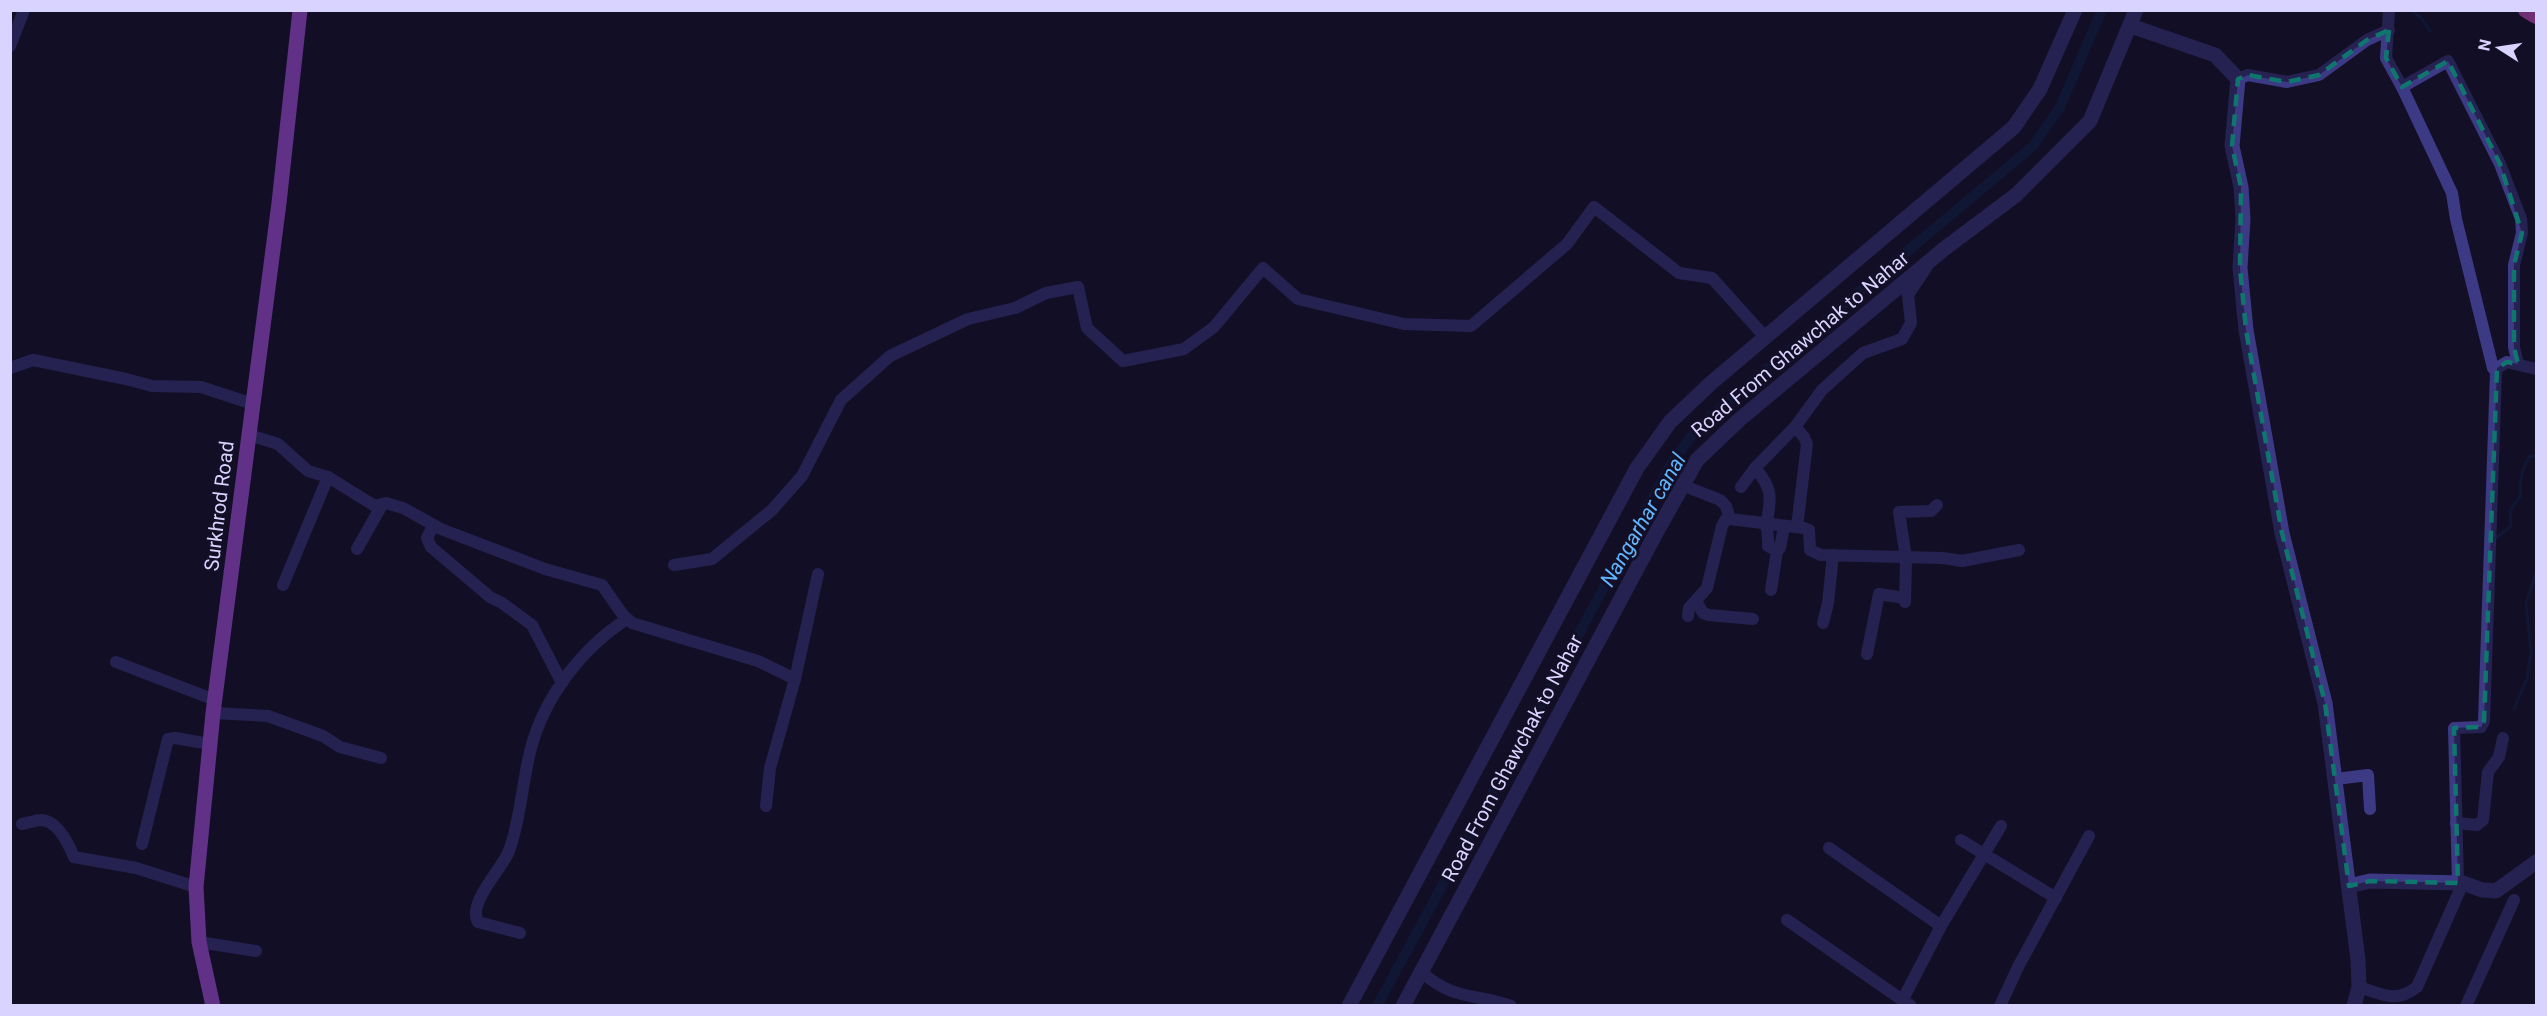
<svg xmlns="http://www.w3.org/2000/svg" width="2547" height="1016" font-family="Roboto,sans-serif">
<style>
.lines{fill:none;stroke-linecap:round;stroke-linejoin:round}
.stream{stroke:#0c2248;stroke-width:3}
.canal{stroke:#0c2248;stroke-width:10}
.minor{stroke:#3d3a85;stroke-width:12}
.tertiary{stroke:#3d3a85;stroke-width:15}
.primary{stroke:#c25bff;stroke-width:15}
.trunk{stroke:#e055d1;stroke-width:16}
.marked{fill:none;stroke:#0f766e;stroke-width:4.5;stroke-dasharray:12 8;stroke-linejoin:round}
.labels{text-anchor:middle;stroke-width:6;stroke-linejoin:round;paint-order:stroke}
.street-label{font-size:20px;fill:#d9d4ff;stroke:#130f26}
.water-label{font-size:21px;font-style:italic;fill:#62b6ff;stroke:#130f26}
</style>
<rect width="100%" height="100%" fill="#130f26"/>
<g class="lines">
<!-- stream -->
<g class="stream">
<polyline points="2411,10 2421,18 2430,31"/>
<path d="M2496,538l15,-12 -1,-15 11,-16c-2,-14 1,-26 8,-38l7,-2"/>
<polyline points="2514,709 2527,679 2531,652 2526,604 2536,573"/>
</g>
<!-- canal -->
<polyline class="canal" points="1377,1006 1672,462 1700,425 2033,146 2060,107 2102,10"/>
<!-- minor -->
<g class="minor">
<polyline points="2389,10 2386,58 2402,87 2448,61 2500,164 2521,219 2522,233 2514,265 2514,347 2518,364"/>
<polyline points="10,46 24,10"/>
<polyline points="2238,79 2248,75 2287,82 2319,75 2367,40 2389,30"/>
<polyline points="2402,87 2452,193 2456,219 2493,368 2496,372"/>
<polyline points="10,368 33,360 126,379 152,386 201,387 253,404"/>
<polyline points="1795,427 1804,437 1807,444 1797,527"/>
<polyline points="249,435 278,444 308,471 328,477 375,506 386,503 403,508 441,529 545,569 602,585 623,615 632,623 758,661 795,679"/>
<path d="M1755,468c18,21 16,29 12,54 -1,8 2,16 1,24l9,5 -6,39"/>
<polyline points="1682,485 1720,500 1726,506 1730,519 1804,528 1809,530 1810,550 1821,555 1943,558 1962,561 2019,550"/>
<polyline points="1741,487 1755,468 1795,427 1822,390 1863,353 1902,339 1911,323 1908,295 1926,268"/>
<polyline points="433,526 427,538 431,547 490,597 502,603 532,625 562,683"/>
<polyline points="357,549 382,505"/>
<polyline points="1777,551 1780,548 1784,526"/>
<polyline points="674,565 712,559 772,510 802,476 841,400 890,356 968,319 1015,308 1046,293 1078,287 1087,328 1123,361 1184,349 1214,327 1263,268 1298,299 1404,324 1471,326 1567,244 1594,207 1679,273 1712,278 1766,338"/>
<polyline points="283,585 328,477"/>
<polyline points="1696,601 1703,613 1709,615 1753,619"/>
<polyline points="1905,602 1906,558 1899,512 1931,511 1937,505"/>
<polyline points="1688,616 1689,608 1707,588 1722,526 1726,519 1730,519"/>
<polyline points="1823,623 1828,603 1833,555"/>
<polyline points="1867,654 1879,594 1905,598"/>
<polyline points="116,662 215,700"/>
<polyline points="213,713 268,716 323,736 340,747 381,758"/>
<polyline points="2336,779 2368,775 2370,809"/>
<polyline points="766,806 770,768 795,679 818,574"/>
<polyline points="2456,823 2477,825 2483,820 2488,772 2499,757 2503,738"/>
<path d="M22,824c6,-1 14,-4 20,-4 16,1 27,25 32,37l62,11 60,19"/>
<polyline points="1961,840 2056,898"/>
<polyline points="142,844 168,739 175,738 210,744"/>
<polyline points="1829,848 1941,926"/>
<polyline points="2458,883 2454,728 2481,727 2484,721 2496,372 2497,368 2507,362 2536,369"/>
<polyline points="1787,920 1911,1006"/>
<path d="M520,933l-42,-11c-11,-19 24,-53 31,-71 12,-33 13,-69 22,-103 14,-52 51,-100 96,-129"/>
<polyline points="199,942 256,951"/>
<path d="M1421,972c36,30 51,20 90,34"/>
<path d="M2359,987c24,7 36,17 58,0l46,-104"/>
<polyline points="1903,999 1941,926 2001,826"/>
<polyline points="2000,1006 2018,967 2089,836"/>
<polyline points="2466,1006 2514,900"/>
</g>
<!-- tertiary -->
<g class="tertiary">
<polyline points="2131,26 2215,55 2238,79 2232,146 2241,187 2243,219 2240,268 2246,330 2282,533 2325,703 2358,960 2359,987 2354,1006"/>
<polyline points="2349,886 2370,881 2463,883 2482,890 2496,891 2536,862"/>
<polyline points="1349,1006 1637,468 1670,422 1711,383 2014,127 2040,89 2075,10"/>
<polyline points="1403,1006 1656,533 1697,460 1739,420 1944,249 2016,195 2090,121 2136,10"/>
</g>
<!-- primary -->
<polyline class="primary" points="213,1006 199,942 196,887 213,713 279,203 300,10"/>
<!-- trunk -->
<polyline class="trunk" points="2526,10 2536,16"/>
</g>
<!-- marked area -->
<path d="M0 0H2547V1016H0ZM2389,30l-3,28 16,29 46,-26 52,103 22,69 -8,32v82l4,17 -11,-2 -10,6 -13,353 -3,6 -27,1 4,155 -88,-2 -21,5 -24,-183 -43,-170 -36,-203 -6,-62 1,-81 -9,-41 6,-67 10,-4 39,7 32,-7 48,-35z" fill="#130f26" fill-opacity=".55" fill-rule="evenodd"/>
<path class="marked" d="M2389,30l-3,28 16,29 46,-26 52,103 22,69 -8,32v82l4,17 -11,-2 -10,6 -13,353 -3,6 -27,1 4,155 -88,-2 -21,5 -24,-183 -43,-170 -36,-203 -6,-62 1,-81 -9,-41 6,-67 10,-4 39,7 32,-7 48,-35z"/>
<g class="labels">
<!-- street labels -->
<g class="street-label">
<text transform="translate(1800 344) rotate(-40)" y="7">Road From Ghawchak to Nahar</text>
<text transform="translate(219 506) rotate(-83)" y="7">Surkhrod Road</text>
<text transform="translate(1512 758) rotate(-62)" y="7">Road From Ghawchak to Nahar</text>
</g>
<!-- water labels -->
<g class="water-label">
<text transform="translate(1643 520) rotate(-60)" y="7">Nangarhar canal</text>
</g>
</g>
<!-- border -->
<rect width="2547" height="1016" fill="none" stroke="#d9d4ff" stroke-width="24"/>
<!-- north arrow -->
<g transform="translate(2499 48) rotate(282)" stroke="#130f26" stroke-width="4.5" paint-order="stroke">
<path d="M0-4.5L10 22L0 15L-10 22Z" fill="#d9d4ff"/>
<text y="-9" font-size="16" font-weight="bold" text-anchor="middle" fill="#d9d4ff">N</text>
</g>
</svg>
